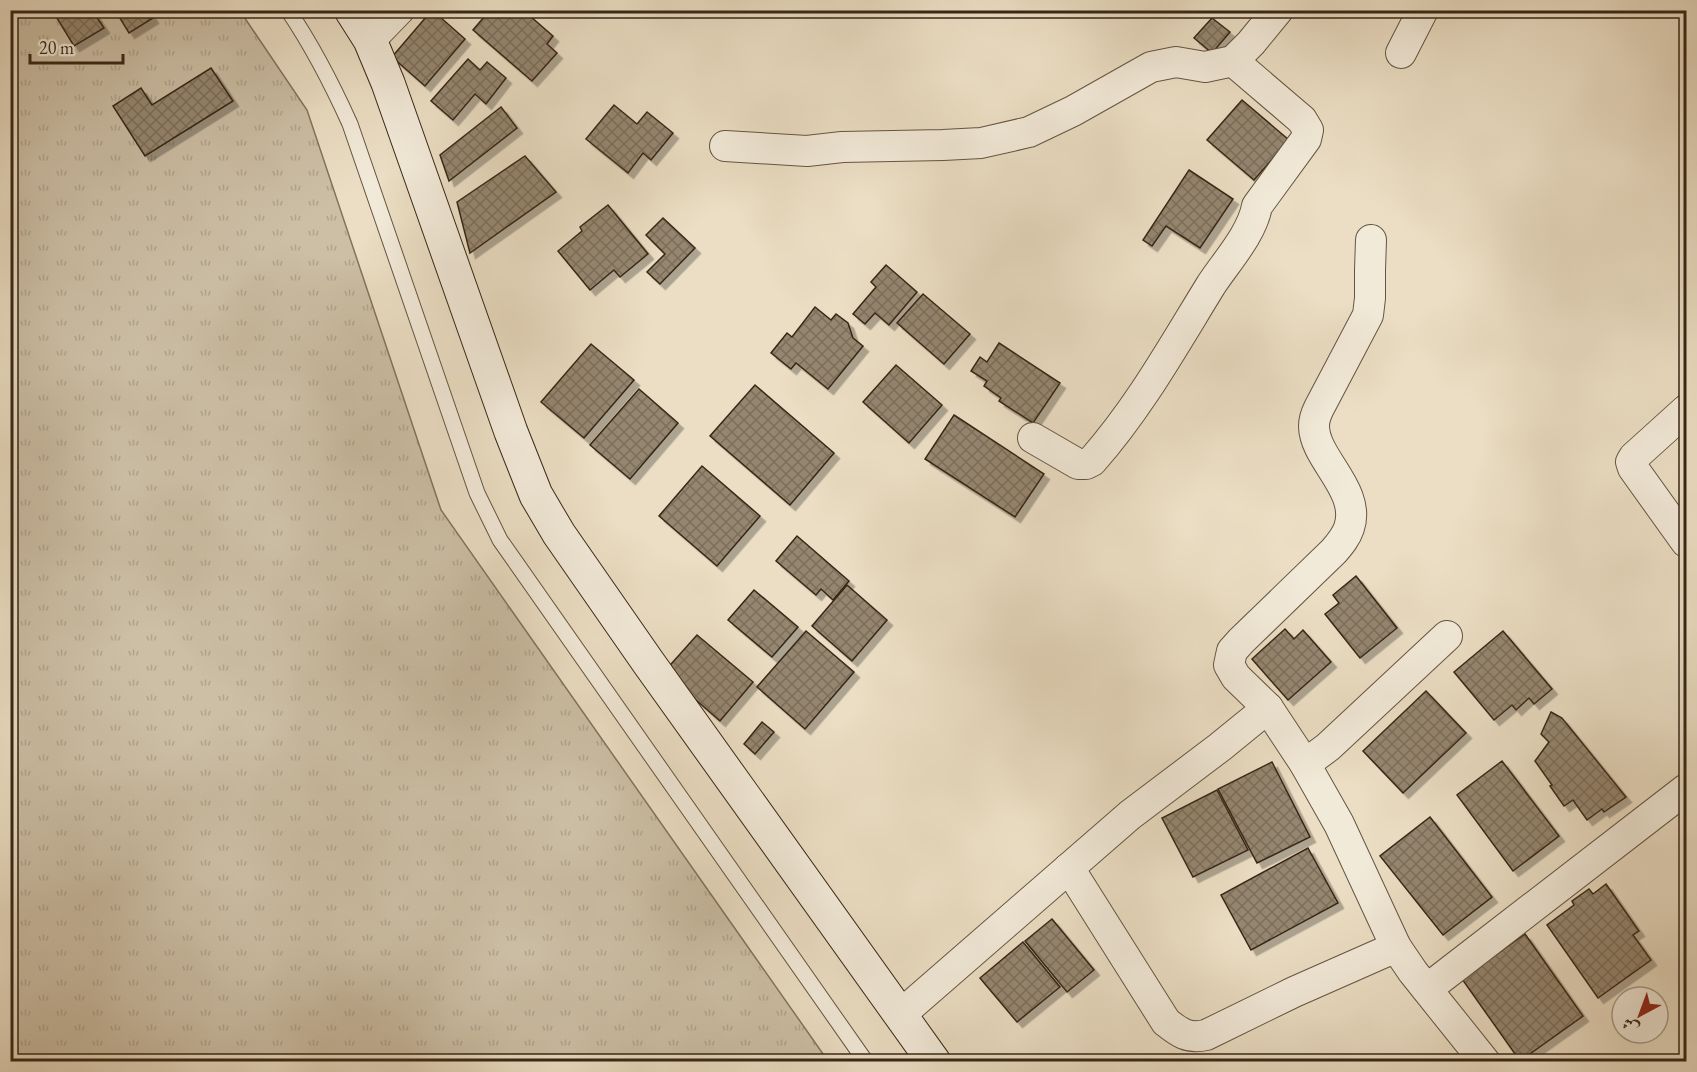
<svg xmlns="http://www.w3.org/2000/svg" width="1697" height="1072" font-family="'EB Garamond',Amiri,serif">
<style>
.grass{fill:url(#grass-tufts);stroke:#82735e;stroke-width:1.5}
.building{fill:url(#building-cross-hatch);stroke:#372716;stroke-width:1.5;filter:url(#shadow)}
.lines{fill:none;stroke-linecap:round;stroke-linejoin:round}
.service-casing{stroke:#645542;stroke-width:17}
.minor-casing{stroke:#645542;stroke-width:32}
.secondary-casing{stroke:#372716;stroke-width:35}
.service{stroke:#f2ead9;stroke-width:15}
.minor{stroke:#f2ead9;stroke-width:30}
.secondary{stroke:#f2ead9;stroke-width:33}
</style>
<defs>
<pattern id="grass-tufts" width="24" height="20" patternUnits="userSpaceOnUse" patternTransform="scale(1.5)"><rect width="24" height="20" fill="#ccbfa6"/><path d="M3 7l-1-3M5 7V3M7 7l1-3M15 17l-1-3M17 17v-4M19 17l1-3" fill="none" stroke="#b0a48e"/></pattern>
<pattern id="building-cross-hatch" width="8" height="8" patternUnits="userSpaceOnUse" patternTransform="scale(1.5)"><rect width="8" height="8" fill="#958670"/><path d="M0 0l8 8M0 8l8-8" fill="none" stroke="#7a6e5b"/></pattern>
<filter id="shadow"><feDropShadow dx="5.5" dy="5.5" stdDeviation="0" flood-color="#0004"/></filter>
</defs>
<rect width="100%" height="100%" fill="#ebdec4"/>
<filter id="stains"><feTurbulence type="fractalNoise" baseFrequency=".00333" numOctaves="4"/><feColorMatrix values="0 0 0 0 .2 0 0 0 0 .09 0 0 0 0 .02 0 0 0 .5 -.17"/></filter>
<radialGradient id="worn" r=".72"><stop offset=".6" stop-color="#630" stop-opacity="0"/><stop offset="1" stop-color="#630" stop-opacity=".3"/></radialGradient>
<!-- grass -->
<polygon class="grass" points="10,11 240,11 307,110 441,510 828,1061 11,1061"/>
<!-- building -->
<g class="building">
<polygon points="52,10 92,10 104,28 74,46"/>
<polygon points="115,10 148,10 153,18 129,33"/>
<polygon points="432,10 465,39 425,86 392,57"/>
<polygon points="490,10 523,10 553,36 547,44 557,53 532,81 473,30"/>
<polygon points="1212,18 1230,32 1212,53 1194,38"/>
<polygon points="468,59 480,70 487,62 506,78 486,104 475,94 453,120 431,101"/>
<polygon points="211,68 233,101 145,156 113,106 141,88 152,105"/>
<polygon points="1242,100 1289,140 1254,180 1207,140"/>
<polygon points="614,105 637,124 647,112 673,133 651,160 643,153 628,173 586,139"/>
<polygon points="501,107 517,128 449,181 440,155"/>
<polygon points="525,156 556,192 470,253 457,202"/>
<polygon points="1189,170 1233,199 1200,248 1166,226 1152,246 1143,240"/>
<polygon points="608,205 648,254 620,277 614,270 590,290 558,251 582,231 580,227"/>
<polygon points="663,218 695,248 660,284 647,272 665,254 646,235"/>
<polygon points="886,265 917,292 889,325 875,313 865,324 853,314 876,287 871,282"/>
<polygon points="923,294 970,334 944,364 897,323"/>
<polygon points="815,307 831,320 836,314 848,323 853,338 863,346 828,389 796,363 791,369 771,353 787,333 792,337"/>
<polygon points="999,343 1060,383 1033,423 999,401 1001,398 984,386 987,381 971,371 980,357 987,362"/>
<polygon points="591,344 634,380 584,438 541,402"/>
<polygon points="896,365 942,405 909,443 863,402"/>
<polygon points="755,385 834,453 790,505 710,436"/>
<polygon points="639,389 678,423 630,479 590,445"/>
<polygon points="954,415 1044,474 1015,517 925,459"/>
<polygon points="702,466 760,516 717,566 659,516"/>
<polygon points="797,536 849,581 833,600 821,589 816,595 776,561"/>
<polygon points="1356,576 1397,628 1360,658 1325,614 1339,603 1333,595"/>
<polygon points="847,585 887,620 852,661 812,626"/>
<polygon points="754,590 798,627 772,657 728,620"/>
<polygon points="1285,629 1294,639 1303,630 1331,662 1288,700 1252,659"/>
<polygon points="806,631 854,672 805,729 757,687"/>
<polygon points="1503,631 1552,689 1534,704 1529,698 1516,710 1512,705 1494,720 1454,672"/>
<polygon points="697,635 753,682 720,721 664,672"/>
<polygon points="1426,691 1466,733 1403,793 1363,751"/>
<polygon points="1551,712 1562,718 1626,797 1604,812 1602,809 1587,820 1573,800 1564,806 1550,786 1552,785 1535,761 1549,742 1541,734"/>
<polygon points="762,722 774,732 755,754 744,744"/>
<polygon points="1502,761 1559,836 1513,871 1457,795"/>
<polygon points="1272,762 1310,837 1257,863 1218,789"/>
<polygon points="1217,790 1248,850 1193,877 1162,818"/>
<polygon points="1430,817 1492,897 1443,935 1380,856"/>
<polygon points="1308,848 1338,903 1251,950 1221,895"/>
<polygon points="1606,884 1639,931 1633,935 1651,960 1598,998 1547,925 1574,905 1572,901 1589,889 1593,894"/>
<polygon points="1052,919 1094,970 1067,992 1025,941"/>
<polygon points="1525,934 1583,1016 1520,1061 1462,979"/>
<polygon points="1023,942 1060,987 1017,1022 980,978"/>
</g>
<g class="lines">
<!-- service casing -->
<g class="service-casing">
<path id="service" d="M288,10c25,37 44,74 62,114l127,369 23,47 366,522"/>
</g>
<!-- minor casing -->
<g class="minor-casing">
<g id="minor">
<polyline points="370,40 399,10"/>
<polyline points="1401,53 1423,10"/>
<polyline points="725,146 807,151 842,147 943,145 981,143 1029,132 1073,111 1151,67 1176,62 1205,67 1233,61 1251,43 1278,10"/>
<polyline points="1686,410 1634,457 1631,462 1633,468 1686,542"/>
<path d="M1033,438l45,26h8l6,-3c47,-53 82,-116 119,-176 15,-23 41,-51 46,-79l49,-67 2,-9 -6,-10 -69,-59"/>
<path d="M1268,708l-32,-31 -7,-12 3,-14 9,-10 93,-90c6,-7 12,-14 15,-23 13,-38 -35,-69 -35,-102 0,-7 2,-12 5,-18l49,-93 2,-17v-28l1,-30"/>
<polyline points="1305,764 1339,824 1396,947"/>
<path d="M1069,868l97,154c14,11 22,17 40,13l88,-43 102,-45 17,25 72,90"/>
<polyline points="1427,989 1686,789"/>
<polyline points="900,1015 1130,815 1220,747 1268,708 1305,764 1328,747 1447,636"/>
</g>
</g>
<!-- secondary casing -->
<g class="secondary-casing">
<polyline id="secondary" points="351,10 370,40 388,83 511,432 536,495 559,534 648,662 934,1062"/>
</g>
<!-- service -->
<use href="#service" class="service"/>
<!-- minor -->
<use href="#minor" class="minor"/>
<!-- secondary -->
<use href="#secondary" class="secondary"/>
</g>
<!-- margin -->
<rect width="1697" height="1072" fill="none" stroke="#ebdec4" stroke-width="36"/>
<rect x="12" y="12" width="1673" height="1048" fill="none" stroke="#372716" stroke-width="3"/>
<rect x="18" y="18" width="1661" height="1036" fill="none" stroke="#372716" stroke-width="1.5"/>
<!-- north arrow -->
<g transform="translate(1640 1015) rotate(221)"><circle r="28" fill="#f2ead9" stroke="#a79c8b" stroke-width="1.5"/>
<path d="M0-4.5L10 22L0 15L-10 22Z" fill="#8f2418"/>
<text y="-9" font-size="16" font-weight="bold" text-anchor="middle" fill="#372716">ش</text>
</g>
<!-- scale -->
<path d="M30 54v9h93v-9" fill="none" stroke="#372716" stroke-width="3"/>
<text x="39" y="54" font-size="18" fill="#372716" stroke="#f2ead9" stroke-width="4.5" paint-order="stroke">20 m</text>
<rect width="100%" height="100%" filter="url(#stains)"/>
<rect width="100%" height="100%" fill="url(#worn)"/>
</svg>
